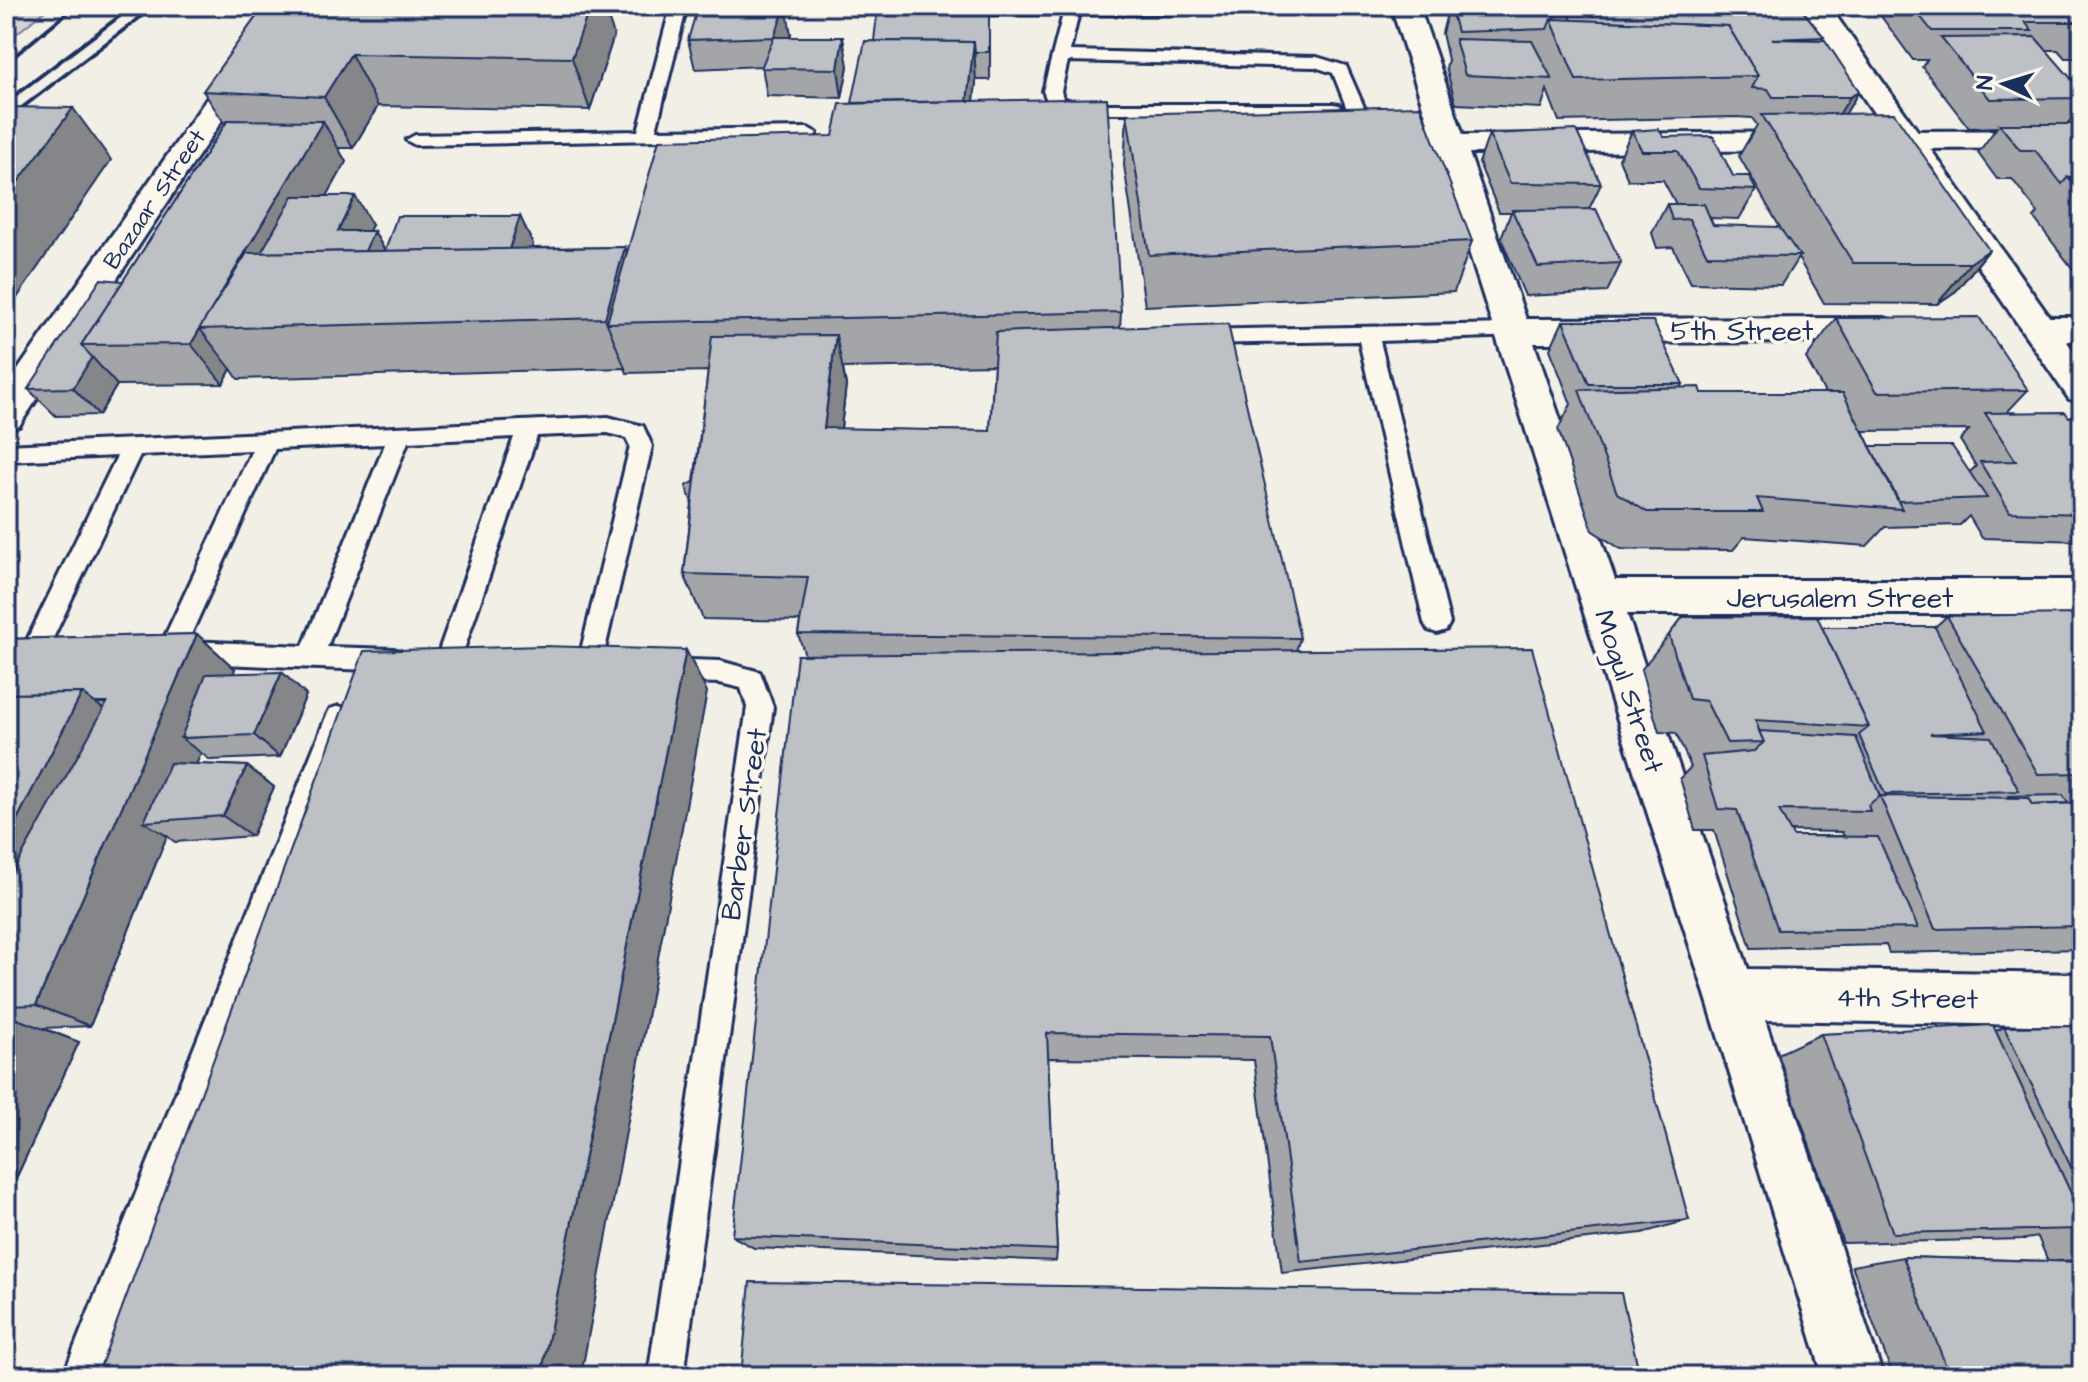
<svg xmlns="http://www.w3.org/2000/svg" width="2088" height="1382" font-family="'Architects Daughter',sans-serif">
<style>
.green{fill:#d2d3d2;stroke:#768198;stroke-width:2}
.lines{fill:none;stroke-linecap:round;stroke-linejoin:round}
.service-casing{stroke:#1b2f5e;stroke-width:6}
.minor-casing{stroke:#1b2f5e;stroke-width:6}
.secondary-casing{stroke:#1b2f5e;stroke-width:6}
.service{fill:#fbf7ec;fill-rule:evenodd}
.minor{fill:#fbf7ec;fill-rule:evenodd}
.secondary{fill:#fbf7ec;fill-rule:evenodd}
.rail{stroke:#1b2f5e;stroke-width:4}
.wall{fill:#a3a5a9;stroke:#1b2f5e;stroke-width:2;fill-rule:evenodd}
.shaded-wall{fill:#848689;stroke:#1b2f5e;stroke-width:2}
.building{fill:#bdc0c4;stroke:#1b2f5e;stroke-width:2}
.labels{text-anchor:middle;stroke-width:7;stroke-linejoin:round;paint-order:stroke}
.far-street-label{font-size:24px;fill:#1b2f5e;stroke:#fbf7ec}
.street-label{font-size:28px;fill:#1b2f5e;stroke:#fbf7ec}
</style>
<rect width="100%" height="100%" fill="#f2efe6"/>
<filter id="ink" filterUnits="userSpaceOnUse"><feTurbulence type="fractalNoise" baseFrequency=".0125" numOctaves="2"/><feDisplacementMap in="SourceGraphic" scale="16" xChannelSelector="R" yChannelSelector="G"/><feConvolveMatrix kernelMatrix="1 2 1 2 8 2 1 2 1" color-interpolation-filters="sRGB"/></filter>
<g filter="url(#ink)">
<!-- green -->
<polygon class="green" points="6,6 51,6 6,42"/>
<g class="lines">
<!-- service casing -->
<g class="service-casing">
<g id="service">
<polygon points="671,6 687,6 656,130 808,128 817,133 814,137 415,145 406,140 415,135 638,131"/>
<polygon points="1065,6 1080,8 1070,51 1317,57 1346,66 1364,107 1375,118 1446,127 1455,132 1446,137 1364,127 1347,109 1333,73 1315,67 1068,61 1061,91 1063,98 1080,104 1333,104 1339,105 1342,109 1339,113 1072,113 1049,105 1043,91"/>
<polygon points="1512,324 1519,326 1522,331 1519,336 1380,341 1450,623 1446,630 1437,633 1428,630 1424,623 1359,341 1195,344 1188,342 1185,337 1188,332 1195,330"/>
<path d="M608,417l35,9 9,20 -53,229 -9,3 -9,-3 -4,-8 53,-221 -4,-8 -18,-5 -71,3 -80,234 -9,3 -9,-3 -4,-8 79,-225 -106,5 -81,205 67,2 9,3 4,8 -4,8 -9,3 -223,-9 -9,-4 -4,-7 94,-201 -112,5 -94,198 -9,3 -9,-3 -4,-7 93,-190 -111,5v-16zM385,444l-82,202 -115,-5 87,-192z"/>
<polygon points="661,659 720,661 760,672 773,707 684,1376 648,1376 747,707 741,688 720,683 661,681 652,678 648,670 652,662"/>
<polygon points="339,706 348,709 352,717 99,1376 63,1376 326,717 330,709"/>
</g>
</g>
<!-- minor casing -->
<g class="minor-casing">
<g id="minor">
<polygon points="665,6 694,6 690,12 680,14 669,12"/>
<polygon points="964,6 1181,6 1177,12 1167,14 978,14 968,12"/>
<polygon points="1391,6 1419,6 1463,135 1807,132 1818,134 1822,141 1818,148 1807,150 1469,153 1526,319 1885,318 1897,322 1903,330 1897,338 1885,342 1534,343 1615,580 2082,580 2082,614 1627,614 1748,969 2082,974 2082,1026 1765,1020 1883,1376 1823,1376 1705,994"/>
<polygon points="248,51 258,54 262,60 19,426 6,429 6,387 238,54"/>
<polygon points="2082,130 2082,148 1908,149 1897,147 1893,140 1897,133 1908,131"/>
<polygon points="2039,317 2082,317 2082,341 2039,341 2027,337 2021,329 2027,321"/>
</g>
</g>
<!-- secondary casing -->
<g class="secondary-casing">
<polygon id="secondary" points="1801,6 1829,6 2082,363 2082,403 2069,399"/>
</g>
<!-- service -->
<use href="#service" class="service"/>
<!-- minor -->
<use href="#minor" class="minor"/>
<!-- secondary -->
<use href="#secondary" class="secondary"/>
<!-- rail -->
<g class="rail">
<polyline points="6,63 75,6"/>
<polyline points="6,102 133,6"/>
<polyline points="6,120 155,6"/>
</g>
</g>
<!-- wall -->
<g class="wall">
<path d="M264,6l350,29 -24,75 -212,-4 -25,42h-15l8,14 -19,34 45,29 -4,6h6l11,20 148,-7 -1,4 93,-1 2,6 206,-117 19,-32 138,-61v37h-14l-2,21 147,211 -1,16 180,310 -4,13 393,569 -47,13 -360,40 -28,-213 -206,-2 9,192 -1,11 -302,-13 -22,-12 73,-581 -7,-21 2,-13 -97,-2 -19,-45 8,-71 -6,-17 8,-4 14,-111 -81,2 -2,-5 -387,11 -7,-10 -8,15 -106,1 -18,30 -43,1 -28,-27 95,-108 102,-157 -22,-33zM994,365l-4,66 -149,-2 5,-44 -3,-17z"/>
<polygon points="1449,6 1549,6 1555,19 1560,6 1799,6 1824,37 1822,40 1859,91 1845,114 1989,250 1956,291 1937,304 1824,303 1798,258 1781,285 1691,283 1673,247 1657,248 1652,233 1667,204 1676,204 1663,180 1628,180 1619,159 1632,131 1664,137 1756,190 1739,219 1710,218 1713,225 1786,238 1739,156 1757,125 1752,118 1736,117 1559,121 1547,90 1541,108 1456,104 1446,68 1448,60 1442,33"/>
<polygon points="1876,6 2082,6 2082,58 2065,58 2058,50 2046,50 2082,98 2082,105 2067,124 2082,124 2082,281 2034,218 2038,213 2012,179 1997,179 1978,153 1997,127 1969,128 1922,67 1927,60 1913,60 1875,8"/>
<polygon points="791,34 790,37 848,66 842,98 767,96 762,66 695,69 688,40"/>
<polygon points="1127,114 1472,241 1454,292 1145,306 1124,165"/>
<polygon points="1489,134 1601,184 1589,209 1621,263 1607,292 1525,296 1501,238 1511,212 1499,212 1479,163"/>
<path d="M1836,318l192,72 -21,22 62,5 13,7v117l-100,-3 -13,-22 -9,9 -75,2 -18,19 -123,-9 -11,13 -112,-1 -28,-18 -35,-102 13,-25 -21,-55 13,-28 120,63 -2,4 21,5h123l-19,-35zM1969,430l-9,10 16,26 -6,6 -100,-26 -7,-15z"/>
<path d="M1947,616l133,1 2,-1v333l-193,4 -3,-8 -135,3 -37,-118h-19l-15,-52 11,-11 -15,-34 -17,-1 -18,-62 42,-53 139,10h113zM1791,831l51,1 2,4h-51z"/>
<polygon points="197,634 235,669 233,673 306,695 280,757 210,760 201,753 196,764 247,766 274,787 252,836 175,842 167,836 90,1026 43,1028 79,1042 6,1200 6,639"/>
<polygon points="2082,1026 2082,1260 2057,1261 2082,1376 1893,1376 1852,1266 1903,1257 2048,1261 2038,1237 2026,1239 1843,1243 1778,1054 1821,1034 1996,1031 2004,1027"/>
</g>
<!-- shaded-wall -->
<g class="shaded-wall">
<polygon points="590,6 604,6 614,35 590,110 572,58"/>
<polygon points="786,6 791,34 780,65 774,37"/>
<polygon points="843,37 848,66 842,98 838,69"/>
<polygon points="974,42 976,83 969,142 967,101"/>
<polygon points="351,54 378,106 353,148 324,97"/>
<polygon points="1859,91 1842,120 1832,126 1850,97"/>
<polygon points="73,108 111,160 6,314 6,198"/>
<polygon points="323,121 346,162 293,257 200,329"/>
<polygon points="355,196 372,225 356,257 338,231"/>
<polygon points="520,216 533,244 520,284 507,256"/>
<polygon points="374,231 388,257 362,257"/>
<polygon points="625,247 643,298 607,323 625,368 605,318"/>
<polygon points="1989,250 1956,291 1937,304 1970,263"/>
<polygon points="200,329 231,369 223,384 191,344"/>
<polygon points="836,335 846,385 835,477 824,428"/>
<polygon points="92,357 117,385 99,415 73,388"/>
<polygon points="197,634 235,669 207,737 181,738 201,753 174,819 144,822 167,836 90,1026 36,1005"/>
<polygon points="686,650 707,692 581,1376 541,1376"/>
<polygon points="282,672 306,695 280,757 254,735"/>
<polygon points="82,693 137,734 6,1000 6,841"/>
<polygon points="247,766 274,787 252,836 223,816"/>
<polygon points="9,1016 79,1042 6,1200 6,1022"/>
</g>
<!-- building -->
<g class="building">
<polygon points="264,6 590,6 572,58 351,54 324,97 203,91"/>
<polygon points="698,6 786,6 774,37 843,37 838,69 761,68 774,37 688,40"/>
<polygon points="1450,6 1549,6 1555,19 1551,19 1547,29 1457,32"/>
<polygon points="1565,6 1799,6 1824,37 1772,39 1825,40 1859,91 1850,97 1773,97 1768,89 1752,88 1758,76 1728,26 1572,20"/>
<polygon points="1912,6 2082,6 2082,25 2079,22 2025,22 2032,31 1932,31"/>
<polygon points="877,14 989,15 989,52 975,52 974,42 874,41"/>
<polygon points="1551,19 1728,26 1758,76 1576,80"/>
<polygon points="2035,37 2082,91 2082,98 1990,99 1941,38"/>
<polygon points="1455,39 1532,41 1552,79 1465,75"/>
<polygon points="865,41 974,42 967,101 852,103"/>
<polygon points="1107,98 1121,312 607,323 659,140 833,136 840,104"/>
<polygon points="1420,106 1472,241 1149,255 1127,114"/>
<polygon points="6,107 73,108 6,198"/>
<polygon points="1894,113 1989,250 1970,263 1853,263 1762,115"/>
<polygon points="228,120 323,121 191,344 81,345"/>
<polygon points="1999,124 2082,124 2082,177 2068,177 2062,184 2035,150 2020,150"/>
<polygon points="1658,129 1664,137 1713,136 1733,176 1749,176 1756,190 1699,188 1678,151 1642,151 1632,131"/>
<polygon points="1576,130 1601,184 1510,183 1489,134"/>
<polygon points="2068,177 2082,177 2082,194"/>
<polygon points="293,196 355,196 338,231 374,231 365,251 261,253"/>
<polygon points="1667,204 1704,204 1713,225 1779,227 1800,256 1707,255 1689,219 1672,220"/>
<polygon points="1596,209 1621,263 1538,267 1512,210"/>
<polygon points="397,216 520,216 509,249 385,251"/>
<polygon points="625,247 605,318 199,329 247,253"/>
<polygon points="101,279 123,281 81,345 92,357 73,388 28,389"/>
<polygon points="1979,317 2028,390 1877,392 1836,318"/>
<polygon points="1563,321 1653,321 1683,384 1589,384"/>
<polygon points="1228,324 1300,638 798,634 808,577 684,574 712,336 836,335 824,428 990,431 996,332"/>
<polygon points="1700,387 1702,393 1843,393 1902,509 1757,498 1763,512 1647,512 1617,493 1579,390"/>
<polygon points="2065,412 2069,417 2076,416 2082,424 2082,514 2010,512 1980,462 2016,461 1985,413"/>
<polygon points="1870,446 1952,446 1987,498 1899,501"/>
<polygon points="2078,614 2082,620 2082,773 2038,774 1947,616"/>
<polygon points="1817,616 1869,727 1755,720 1764,742 1727,743 1706,701 1689,699 1669,635 1683,617"/>
<polygon points="1822,627 1935,627 1987,731 1930,734 1991,737 2019,791 1885,794 1859,735 1869,727"/>
<polygon points="197,634 36,1005 6,1006 6,884 107,703 95,703 82,693 6,694 6,639"/>
<polygon points="542,646 686,650 541,1376 97,1376 364,651"/>
<polygon points="1532,648 1689,1220 1301,1262 1270,1036 1047,1033 1057,1250 732,1236 797,655"/>
<polygon points="282,672 254,735 181,738 206,674"/>
<polygon points="82,693 6,841 6,694"/>
<polygon points="1759,731 1856,737 1880,796 1868,805 1870,811 1779,810 1793,836 1878,837 1918,928 1778,930 1737,810 1718,809 1702,756 1754,751 1764,742"/>
<polygon points="170,763 247,766 223,816 144,822"/>
<polygon points="2063,795 2068,803 2032,805 2028,798 2009,798 2009,796"/>
<polygon points="1880,796 2028,798 2032,805 2082,803 2082,926 1935,929"/>
<polygon points="1993,1025 2082,1217 2082,1229 1893,1233 1821,1034"/>
<polygon points="2082,1026 2082,1190 2004,1027"/>
<polygon points="1903,1257 2082,1262 2082,1376 1950,1376"/>
<polygon points="750,1282 1621,1293 1640,1376 741,1376"/>
</g>
</g>
<g class="labels">
<!-- far-street labels -->
<g class="far-street-label">
<text transform="translate(154 199) rotate(-56)" y="8">Bazaar Street</text>
</g>
<!-- street labels -->
<g class="street-label">
<text x="1742" y="340">5th Street</text>
<text x="1840" y="607">Jerusalem Street</text>
<text transform="translate(1630 691) rotate(72)" y="10">Mogul Street</text>
<text transform="translate(743 824) rotate(-82)" y="10">Barber Street</text>
<text transform="translate(1907 997) rotate(1)" y="10">4th Street</text>
</g>
</g>
<!-- margin -->
<rect width="2088" height="1382" fill="none" stroke="#fbf7ec" stroke-width="32"/>
<rect x="16" y="16" width="2056" height="1350" fill="none" stroke="#1b2f5e" stroke-width="3" filter="url(#ink)"/>
<!-- north arrow -->
<g transform="translate(2004 84) rotate(274)" stroke="#fbf7ec" stroke-width="6" paint-order="stroke">
<path d="M0-6L14 30L0 20L-14 30Z" fill="#1b2f5e"/>
<text y="-12" font-size="22" font-weight="bold" text-anchor="middle" fill="#1b2f5e">N</text>
</g>
</svg>
